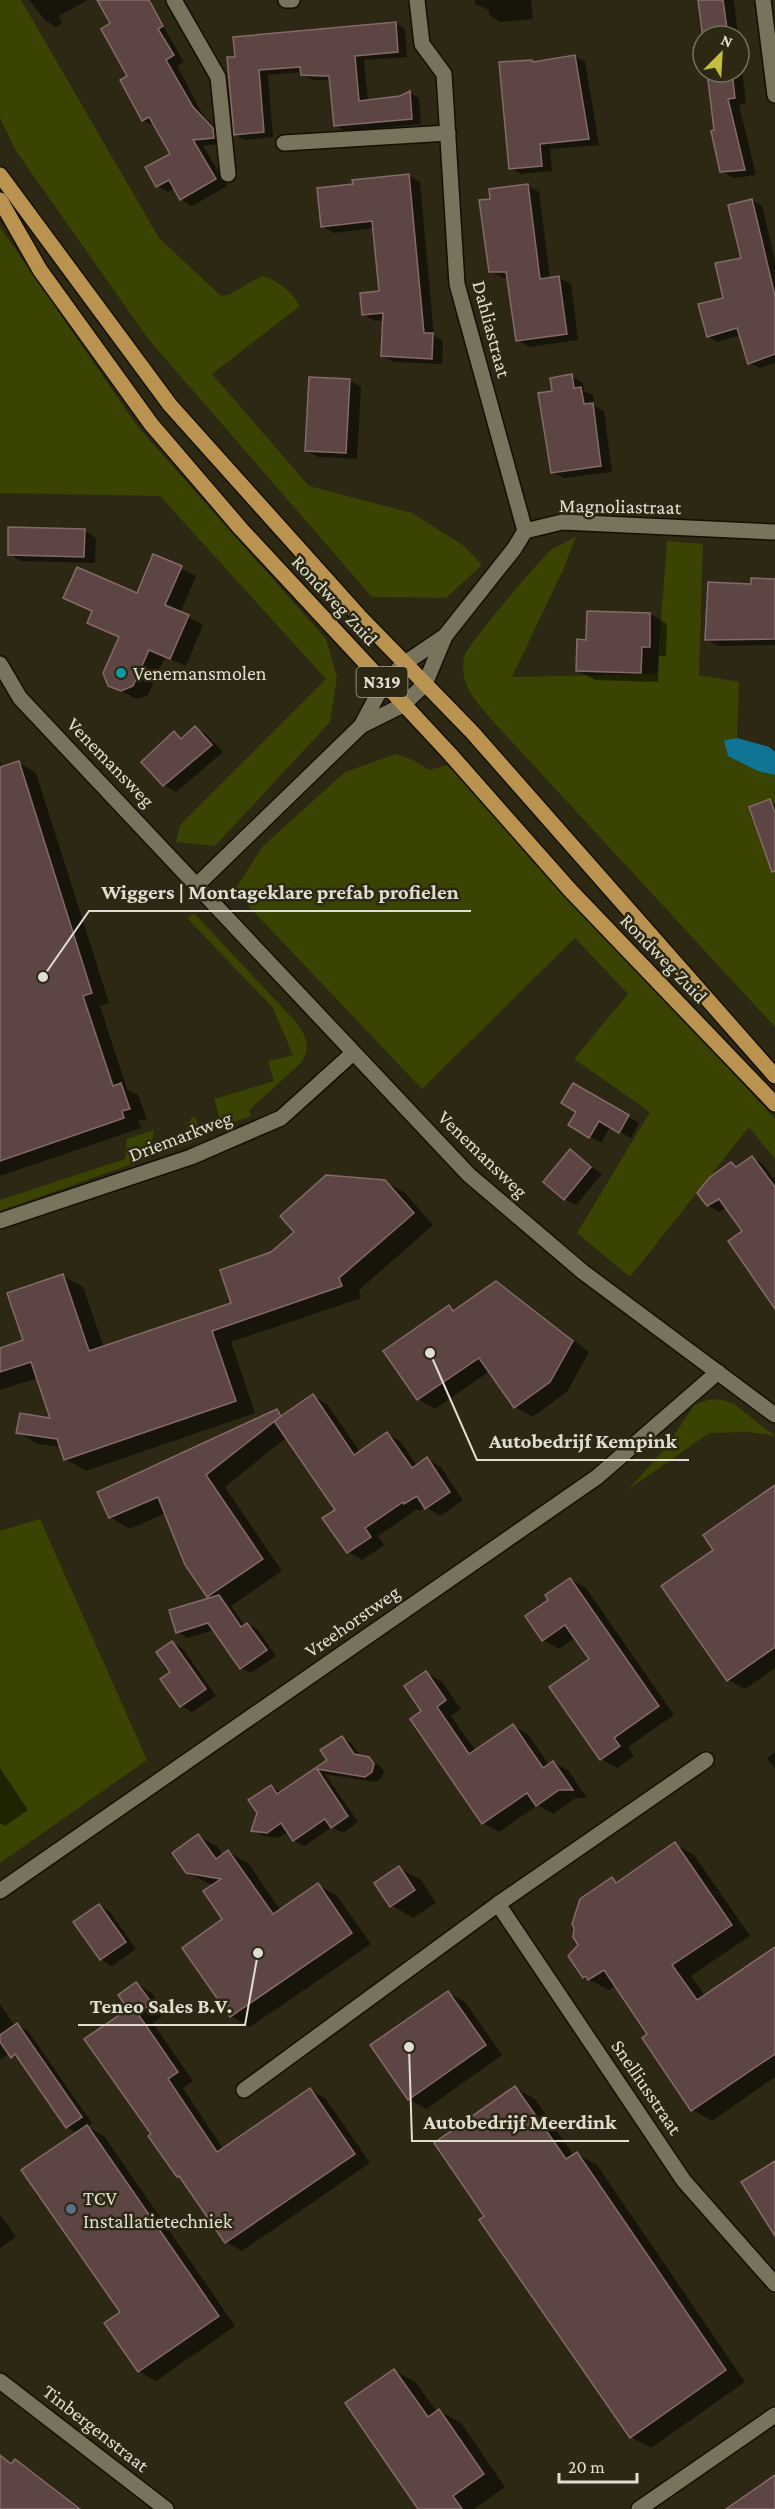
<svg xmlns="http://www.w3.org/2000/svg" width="775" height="2509" font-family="'Crimson Pro',serif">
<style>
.green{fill:#3a4301}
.water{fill:#107594}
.shadow{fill:#0007;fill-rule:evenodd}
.building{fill:#5d4544;stroke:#856a69;stroke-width:1.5}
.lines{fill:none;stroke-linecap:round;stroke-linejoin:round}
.minor-casing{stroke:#141001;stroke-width:18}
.major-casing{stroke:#141001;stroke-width:18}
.minor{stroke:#77735c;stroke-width:15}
.major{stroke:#bb9350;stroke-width:15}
.culture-dot{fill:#0f9aa8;stroke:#2c2813;stroke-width:2}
.service-dot{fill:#5c6f8a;stroke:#2c2813;stroke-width:2}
.labels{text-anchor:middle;stroke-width:5;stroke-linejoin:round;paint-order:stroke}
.shield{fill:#2c2813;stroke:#aaa798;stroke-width:1.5}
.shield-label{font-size:18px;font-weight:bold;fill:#e0ded1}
.street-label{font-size:20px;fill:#e0ded1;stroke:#2c2813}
.poi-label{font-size:20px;fill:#e0ded1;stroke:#2c2813;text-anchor:start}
.leader{fill:none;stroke:#e0ded1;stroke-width:2}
.callout-dot{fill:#e0ded1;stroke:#2c2813;stroke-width:2}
.callout-label{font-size:21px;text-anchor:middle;font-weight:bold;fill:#e0ded1;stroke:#2c2813;stroke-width:5;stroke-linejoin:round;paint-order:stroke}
</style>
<rect width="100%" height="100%" fill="#2c2813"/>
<!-- green -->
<g class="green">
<path d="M0,0h21l138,238 62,58 7,-1 34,-19c17,5 29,15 38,30l-88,68 97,112 103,27 52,33 18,19 -36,33 -74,-1 -223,-257 -133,-189 -16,-33z"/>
<polygon points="0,227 138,427 326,639 337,677 330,722 215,846 176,842 180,825 326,679 160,496 0,493"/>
<path d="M576,537l-14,35 -50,105 145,-3 10,-133 36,3 -4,131 40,7 -2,56 -13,2 38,31 13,4v252l-285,-309c-16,-19 -31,-35 -26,-61 1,-9 76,-98 87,-107 8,-5 17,-9 25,-13z"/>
<polygon points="396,754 413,760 429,770 447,765 516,836 775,1119 775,1159 749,1127 630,1277 577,1233 650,1112 574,1059 628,994 575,938 422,1089 234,891 263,846 345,772"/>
<path d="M194,913l101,108c12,15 16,26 6,42l-52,47 2,6 -29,10 -8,-27 60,-18 -6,-20 25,-6 -20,-47 -86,-90z"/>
<polygon points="192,1117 196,1119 199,1133 196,1141 0,1211 0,1200 125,1159 127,1139 154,1130 151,1148 188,1135 187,1126"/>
<polygon points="720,1399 734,1404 775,1436 749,1432 709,1433 628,1490 667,1446 694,1405 708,1400"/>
<polygon points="40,1519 147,1760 0,1863 0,1531"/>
</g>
<!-- water -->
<polygon class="water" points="737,738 769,747 775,752 775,775 758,771 728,756 724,740"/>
<!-- shadow -->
<g class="shadow">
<polygon points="29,0 88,0 59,16 62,23 56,27 45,20"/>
<polygon points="99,0 148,0 184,62 177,66 203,115 224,136 225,143 203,146 227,186 192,206 181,199 175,188 168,192 157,186 172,154 154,126 143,120 112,24"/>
<polygon points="475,0 531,0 533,19 500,22 489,15 489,10 475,4"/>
<polygon points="700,0 734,0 738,36 704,36"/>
<path d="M395,23l10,6 2,28 -43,3 4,41 32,-4 10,-4 9,5 2,26 -76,7 -10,-6 -4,-45h-19l-10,-8 -34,3 5,62 -28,3 -10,-5 -6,-76zM309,74l28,1v3l-28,-1z"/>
<polygon points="739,45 746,103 739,105 756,175 733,178 722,171 708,72 739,72"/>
<polygon points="575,56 585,62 599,145 550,149 552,171 521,174 510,168 532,61 536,63"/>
<polygon points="409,176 420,182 434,336 443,341 442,364 394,362 382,356 384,320 375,321 363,314 380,293 374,228 334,233 322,226"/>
<polygon points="527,185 539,192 550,279 559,278 571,284 578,340 529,347 517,340 509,278 502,278 490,271 492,200"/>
<polygon points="752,200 762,206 775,261 775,363 760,368 749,363 741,335 718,342 708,336 742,259"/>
<polygon points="572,376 583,383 584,391 593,395 594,406 604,411 612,472 564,478 552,472 554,392"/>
<polygon points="349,380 361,387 357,459 318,457 307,450"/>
<polygon points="85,531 96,538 95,563 21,561 9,554"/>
<polygon points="154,556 196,576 180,613 203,625 186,666 165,657 148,695 137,699 109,685 120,638 89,623 93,612 65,597 138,595"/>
<polygon points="775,581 775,645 718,646 707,639 752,586"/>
<polygon points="650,614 667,624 666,656 659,656 658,682 595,680 578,671 587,641"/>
<polygon points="195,728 206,734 223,752 176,792 164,785 143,762 174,733 183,739"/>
<polygon points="0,761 2,768 19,763 36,773 109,1003 100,1006 127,1089 138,1095 147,1119 138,1121 141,1128 0,1176"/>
<polygon points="770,801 775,804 775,835"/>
<polygon points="574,1085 639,1123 631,1138 610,1127 601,1143 570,1125 578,1111"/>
<polygon points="570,1151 602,1174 576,1205 564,1199"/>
<polygon points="752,1158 763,1164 773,1178 775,1176 775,1295 744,1231 727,1207 719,1212 708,1205 732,1163 739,1167"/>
<polygon points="384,1181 405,1193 433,1225 359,1290 361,1298 231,1342 255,1413 86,1471 65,1459 62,1447 38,1444 18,1432 52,1420 38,1378 0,1390 0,1349 25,1341 63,1276 83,1287 104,1348 233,1304 272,1253"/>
<polygon points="496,1283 513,1293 589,1352 567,1392 532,1417 515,1407 490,1371 435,1409 418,1399 385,1351 449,1307 456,1311"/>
<polygon points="313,1396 327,1404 360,1452 387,1434 401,1442 417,1466 427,1459 441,1467 463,1500 440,1516 426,1507 419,1511 417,1509 378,1536 384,1545 362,1560 348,1552 337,1510 287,1437 225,1487 282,1571 231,1606 245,1626 248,1624 258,1630 276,1656 251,1673 241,1668 214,1630 187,1638 177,1632 213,1599 208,1596 166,1513 130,1529 110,1517 276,1410 285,1416"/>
<polygon points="775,1494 775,1668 745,1689 728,1680 715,1550"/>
<polygon points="570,1579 586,1588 674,1715 628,1747 634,1756 617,1768 601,1759 592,1659 576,1637 559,1649 543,1640 550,1601"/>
<polygon points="172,1642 183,1649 216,1696 192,1712 181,1706 172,1672"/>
<polygon points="426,1673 442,1682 461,1709 451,1716 476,1751 513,1726 529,1735 549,1765 553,1762 569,1771 587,1798 576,1798 553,1814 538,1805 499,1832 483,1823 423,1712"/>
<polygon points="342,1737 352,1744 361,1757 379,1765 384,1771 382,1778 376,1782 325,1774 358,1822 343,1833 332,1827 304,1846 294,1840 288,1832 278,1838 263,1836 253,1830 271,1786 282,1793 329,1760"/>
<polygon points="775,1752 775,1769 767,1758"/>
<polygon points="0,1768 28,1810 5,1826 0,1823"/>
<polygon points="198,1836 218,1847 223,1856 228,1852 248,1863 281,1911 318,1885 337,1896 371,1944 250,2027 231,2016 224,1919 215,1885 207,1883 187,1872"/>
<polygon points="675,1844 694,1855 750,1936 691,1976 705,1996 775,1949 775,2077 712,2121 693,2110 649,2034 616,1985 609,1990 584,1977 579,1945 612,1879 619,1883"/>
<polygon points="399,1868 421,1880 436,1903 413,1918 391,1905"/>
<polygon points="99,1905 110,1912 136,1949 112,1966 101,1959"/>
<polygon points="136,1983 152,1993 166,2013 153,2023 193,2081 183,2088 224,2150 310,2090 326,2099 370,2163 242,2251 226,2242 183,2179 178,2176 153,2135 130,2009"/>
<polygon points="448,1993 465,2002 502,2055 426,2109 409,2099"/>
<polygon points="0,2004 15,2026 17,2025 28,2031 92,2123 87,2127 104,2136 235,2326 156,2381 139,2371 122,2312 78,2133 67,2127 23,2063 10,2053 0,2060"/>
<polygon points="515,2088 535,2099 574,2156 577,2154 597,2165 745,2382 651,2448 631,2437 486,2217"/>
<polygon points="0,2214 16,2237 0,2248"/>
<polygon points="394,2370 416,2383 437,2412 439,2411 461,2423 505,2487 474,2509 420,2509"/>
<polygon points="0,2456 13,2464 15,2461 34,2472 82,2509 0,2509"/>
</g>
<!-- building -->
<g class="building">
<polygon points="97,0 149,0 163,26 158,29 174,55 166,60 193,107 213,128 214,138 193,140 216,179 180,200 169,180 156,187 145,167 170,154 149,117 142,121 120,80 127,76 101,29 110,23"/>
<polygon points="698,0 723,0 728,36 703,36 703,39"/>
<polygon points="396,22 398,52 355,56 359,101 400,96 410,91 412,119 334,126 329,76 301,75 300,67 259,70 264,132 234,135 227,57 235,57 233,37"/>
<polygon points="575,55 589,139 540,144 542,166 509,169 499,62 532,60 533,62"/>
<polygon points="707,72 732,72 735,98 728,99 745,170 720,172 711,131 714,130"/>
<polygon points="409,174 424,333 433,333 432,359 381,356 383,313 362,315 360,293 379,291 372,221 321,227 317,188 353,184 352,180"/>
<polygon points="528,184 540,279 559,276 567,334 516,341 506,272 489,272 479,200 490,199 489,189"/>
<polygon points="752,199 775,296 775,354 748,364 737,328 707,337 698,304 723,298 715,263 741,258 728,205"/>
<polygon points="572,374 574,388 581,387 584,404 593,403 601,466 551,473 538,393 552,391 550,378"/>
<polygon points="309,377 350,379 346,453 305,451"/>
<polygon points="8,527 85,529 84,557 8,555"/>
<polygon points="153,554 182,566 165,605 189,615 170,659 149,650 133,686 121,691 108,686 103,673 119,637 87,623 92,611 63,598 77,567 137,593"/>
<polygon points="751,578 775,579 775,639 705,640 708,582 751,584"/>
<polygon points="587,611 650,613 650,647 642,647 641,673 576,671 577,639 586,640"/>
<polygon points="195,726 212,745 163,786 141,762 174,731 181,739"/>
<polygon points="19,761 92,993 83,996 113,1086 121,1083 130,1109 122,1111 124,1118 0,1161 0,767"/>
<polygon points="770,799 775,813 775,871 772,872 749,807"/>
<polygon points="573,1083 629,1115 619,1133 599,1121 589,1138 568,1125 576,1112 561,1103"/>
<polygon points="570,1149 591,1167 564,1200 543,1182"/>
<polygon points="752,1156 775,1187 775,1309 728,1241 742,1231 719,1199 707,1206 697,1193 710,1177 731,1162 736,1167"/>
<polygon points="326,1175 385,1180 414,1213 339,1278 342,1286 212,1331 236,1401 64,1460 57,1439 16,1433 20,1413 50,1418 31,1362 0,1372 0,1348 23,1340 7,1293 63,1274 89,1351 231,1303 220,1270 271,1252 294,1232 280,1216"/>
<polygon points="496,1281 573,1341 550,1382 514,1408 479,1358 417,1400 383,1351 449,1305 453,1311"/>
<polygon points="313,1394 354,1455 387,1432 412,1468 427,1457 450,1492 425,1509 417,1496 404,1504 403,1502 365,1528 371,1537 347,1553 322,1518 335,1510 274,1421"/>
<polygon points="277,1409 281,1416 206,1475 263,1559 207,1597 185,1565 158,1497 109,1518 97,1492"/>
<polygon points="775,1485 775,1647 727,1681 661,1586 713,1550 703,1535"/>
<polygon points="570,1578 659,1706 614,1738 620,1746 600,1760 549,1687 589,1659 565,1625 542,1641 525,1616 548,1600 545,1595"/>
<polygon points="219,1595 241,1627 247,1623 267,1650 240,1669 208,1623 176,1633 169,1610"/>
<polygon points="172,1641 206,1689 180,1707 160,1679 170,1672 156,1652"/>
<polygon points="426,1671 446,1700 437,1707 469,1754 513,1724 543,1768 553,1761 573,1790 559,1790 536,1806 527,1793 482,1824 410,1719 421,1711 404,1686"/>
<polygon points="342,1736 354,1754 369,1757 374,1764 372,1772 365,1777 317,1769 348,1816 331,1828 325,1819 293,1841 281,1823 267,1833 251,1831 257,1813 248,1800 271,1785 277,1794 327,1760 320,1750"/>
<polygon points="198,1834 216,1859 228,1850 273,1914 318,1883 352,1933 230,2017 182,1948 222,1919 203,1891 221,1879 186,1873 172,1853"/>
<polygon points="675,1842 732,1925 672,1965 697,2000 775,1947 775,2054 691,2111 642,2038 647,2034 604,1970 588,1980 586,1976 583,1978 568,1956 578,1945 573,1937 574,1928 572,1924 580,1899 612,1877 616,1883"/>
<polygon points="399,1866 415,1890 390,1907 374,1883"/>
<polygon points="99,1904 126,1942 100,1960 73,1922"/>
<polygon points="136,1982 152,2003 138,2014 178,2072 168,2079 217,2152 310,2088 355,2154 225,2243 179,2176 177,2177 148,2136 151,2134 84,2039 128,2009 118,1995"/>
<polygon points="448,1991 486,2045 408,2100 370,2045"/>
<polygon points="17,2023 82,2117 66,2128 15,2054 11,2058 0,2042 0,2035"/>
<polygon points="515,2086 566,2159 577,2152 726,2370 630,2438 479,2220 484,2216 434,2143"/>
<polygon points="87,2125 219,2316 138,2372 104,2323 120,2312 21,2170"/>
<polygon points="775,2161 775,2236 741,2182"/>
<polygon points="394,2369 428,2417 439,2409 484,2474 453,2496 462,2509 418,2509 345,2403"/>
<polygon points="0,2455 11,2464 15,2459 80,2509 0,2509"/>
<polygon points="775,2475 775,2509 726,2509"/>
</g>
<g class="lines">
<!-- minor casing -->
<g class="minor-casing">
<g id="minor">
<polyline points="174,0 218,77 228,174"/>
<polyline points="286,0 292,0"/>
<polyline points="417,0 422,44 444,74 457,284 525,531"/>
<polyline points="763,0 775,95"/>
<polyline points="284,143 448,133"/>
<polyline points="0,664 20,698 469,1175 583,1272 775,1415"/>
<polyline points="361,726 403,705 425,684 445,636 514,549 525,531 562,522 775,532"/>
<polyline points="198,884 361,726 384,683 405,663 445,636"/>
<polyline points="0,1221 191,1157 281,1118 353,1053"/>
<polyline points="0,1891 597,1477 718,1372"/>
<polyline points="498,1904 684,2181 775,2284"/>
<polyline points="244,2090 498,1904 706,1760"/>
<polyline points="0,2381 166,2509"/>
<polyline points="639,2509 775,2415"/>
</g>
</g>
<!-- major casing -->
<g class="major-casing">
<g id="major">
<polyline points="0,175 170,405 361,618 472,732 775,1076"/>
<polyline points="0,200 40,270 151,424 241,529 450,754 570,890 775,1104"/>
</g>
</g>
<!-- minor -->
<use href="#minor" class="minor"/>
<!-- major -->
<use href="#major" class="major"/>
</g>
<!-- markers -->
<circle class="culture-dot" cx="121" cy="673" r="6"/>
<circle class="service-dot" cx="71" cy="2209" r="6"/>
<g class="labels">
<!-- shield labels -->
<rect class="shield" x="356.5" y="667" width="51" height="30" rx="4.5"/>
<g class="shield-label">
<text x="382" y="688">N319</text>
</g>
<!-- street labels -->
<g class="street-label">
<text transform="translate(492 329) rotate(75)" y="7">Dahliastraat</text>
<text transform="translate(620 506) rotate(1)" y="7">Magnoliastraat</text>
<text transform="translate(335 600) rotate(47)" y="7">Rondweg Zuid</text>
<text transform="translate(111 762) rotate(46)" y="7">Venemansweg</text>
<text transform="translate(664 958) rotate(46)" y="7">Rondweg Zuid</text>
<text transform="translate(180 1136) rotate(-21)" y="7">Driemarkweg</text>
<text transform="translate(483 1154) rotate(44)" y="7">Venemansweg</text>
<text transform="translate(352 1621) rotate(-35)" y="7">Vreehorstweg</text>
<text transform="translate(647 2087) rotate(56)" y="7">Snelliusstraat</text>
<text transform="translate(96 2428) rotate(38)" y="7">Tinbergenstraat</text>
</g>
<!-- poi labels -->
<g class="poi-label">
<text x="133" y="680">Venemansmolen</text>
<text x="83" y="2205">TCV<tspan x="83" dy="23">Installatietechniek</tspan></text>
</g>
</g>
<!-- callouts -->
<path class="leader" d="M43 977L89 911H471M430 1353L477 1460H689M258 1953L245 2025H78M409 2047L412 2141H629"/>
<g class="callout-dot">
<circle cx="43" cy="977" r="6"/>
<circle cx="430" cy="1353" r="6"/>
<circle cx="258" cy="1953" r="6"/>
<circle cx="409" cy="2047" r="6"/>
</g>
<g class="callout-label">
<text x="280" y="899">Wiggers | Montageklare prefab profielen</text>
<text x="583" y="1448">Autobedrijf Kempink</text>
<text x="161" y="2013">Teneo Sales B.V.</text>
<text x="520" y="2129">Autobedrijf Meerdink</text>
</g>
<!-- north arrow -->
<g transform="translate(721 54) rotate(24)"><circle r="28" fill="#2c2813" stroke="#74715f" stroke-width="1.5"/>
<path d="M0-4.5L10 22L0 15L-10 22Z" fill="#c4bd3e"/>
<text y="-9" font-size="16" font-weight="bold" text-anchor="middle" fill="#e0ded1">N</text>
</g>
<!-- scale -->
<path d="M559 2473v9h78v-9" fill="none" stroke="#e0ded1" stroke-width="3"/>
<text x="568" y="2473" font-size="18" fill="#e0ded1" stroke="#2c2813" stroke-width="4.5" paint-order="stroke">20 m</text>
</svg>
